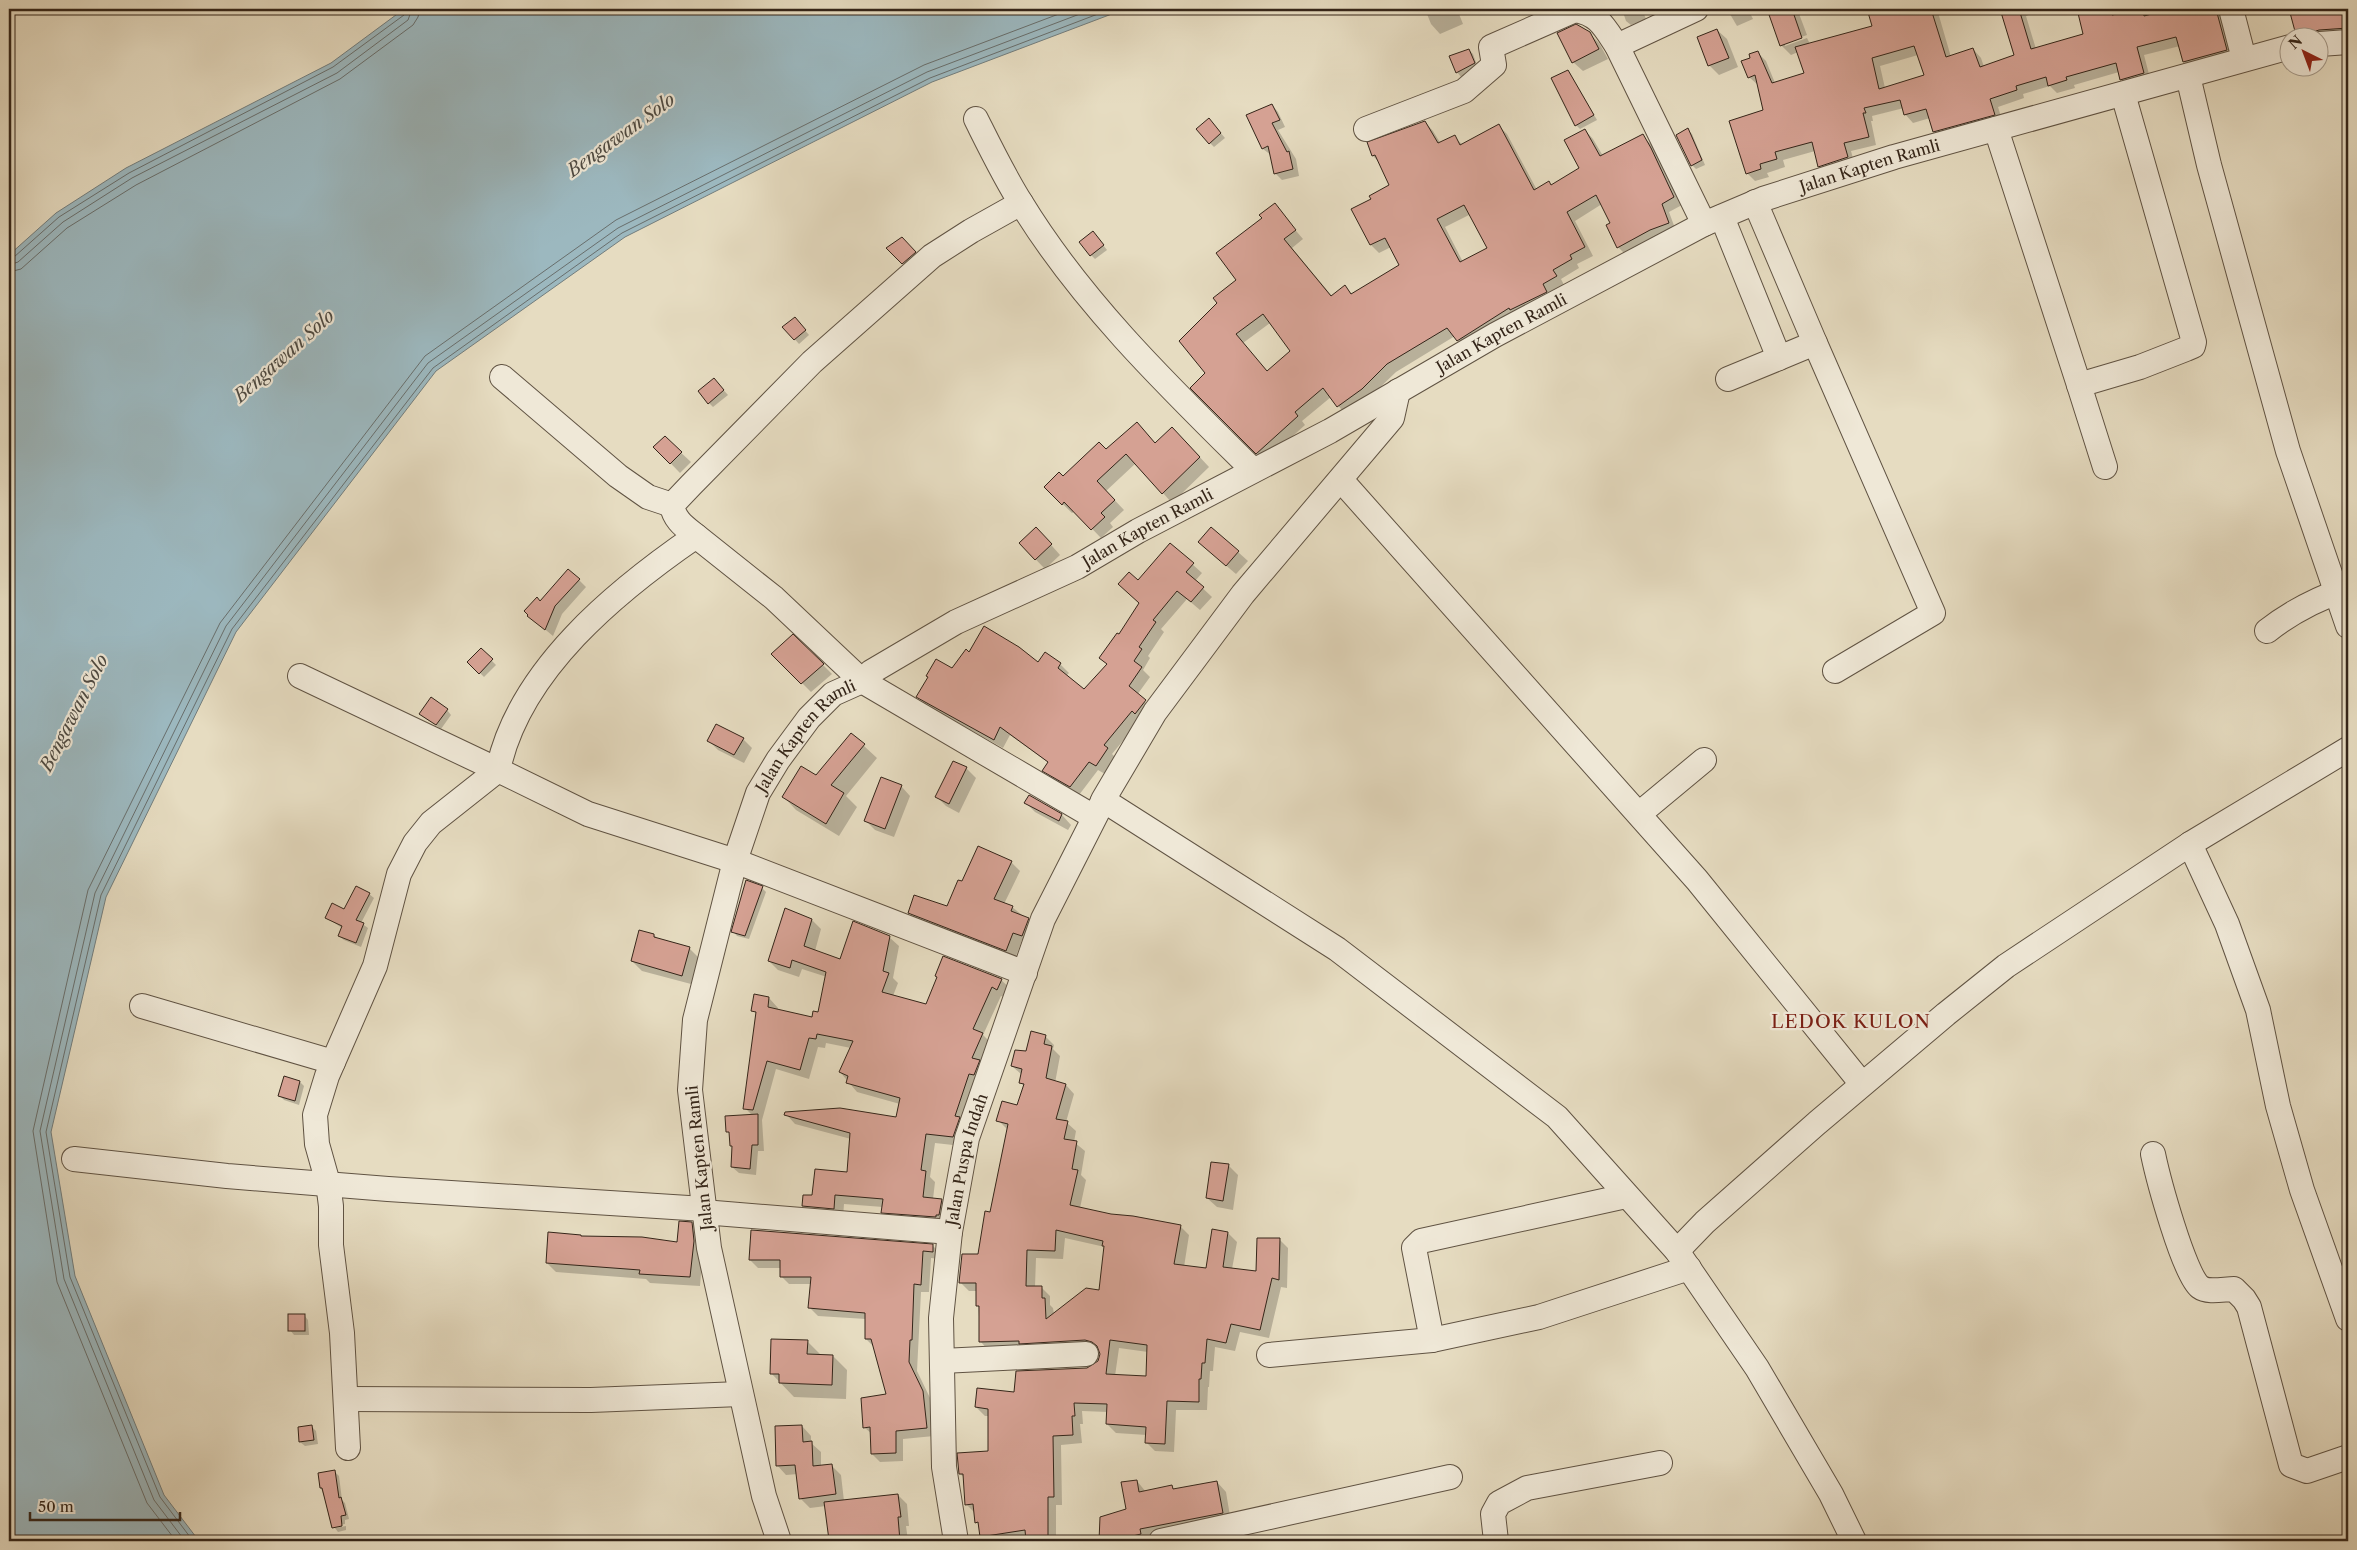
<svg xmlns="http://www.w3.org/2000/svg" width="2357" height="1550" font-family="'Libre Caslon Text',serif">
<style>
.water{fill:#9cb8bf;stroke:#727d7d}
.shadow{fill:#0003;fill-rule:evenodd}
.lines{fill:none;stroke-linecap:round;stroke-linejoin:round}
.shore{stroke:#686e6c;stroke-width:1}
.building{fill:#d5a193;stroke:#342519;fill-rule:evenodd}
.minor-casing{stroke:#605343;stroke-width:26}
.minor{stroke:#efe8d7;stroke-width:24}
.labels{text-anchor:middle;stroke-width:4.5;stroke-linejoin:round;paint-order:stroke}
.street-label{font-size:16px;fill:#342519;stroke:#efe8d7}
.water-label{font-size:18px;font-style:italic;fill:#4e4a42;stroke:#efe8d7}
.quarter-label{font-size:19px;letter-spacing:1px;fill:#7a1f14;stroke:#efe8d7}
</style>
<rect width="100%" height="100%" fill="#e6dcc1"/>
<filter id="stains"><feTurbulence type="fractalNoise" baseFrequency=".004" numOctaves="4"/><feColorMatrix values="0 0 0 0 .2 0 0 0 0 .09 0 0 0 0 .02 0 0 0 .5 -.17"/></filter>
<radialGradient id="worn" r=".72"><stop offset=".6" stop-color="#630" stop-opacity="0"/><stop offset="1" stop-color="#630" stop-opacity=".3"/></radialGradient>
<!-- water -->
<polygon class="water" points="404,9 1125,9 932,82 625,237 436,371 236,632 106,897 51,1132 75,1276 164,1495 199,1541 9,1541 9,255 56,213 126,168 331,63"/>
<!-- shadow -->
<g class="shadow">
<polygon points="1425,9 1457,9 1463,24 1440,34 1431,24"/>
<polygon points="1622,9 1642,9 1646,19 1631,25 1626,21"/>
<polygon points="1727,9 1748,9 1753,19 1737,26"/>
<path d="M1768,9h28l2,2 9,24 -22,8v3l22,-8 3,6 63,-17 1,-3 -5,-15h68l14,48 22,-8 8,9 3,9 32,-11 -14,-47h28l1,5 -5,2 10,33 49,-14 -7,-26h142l15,49 -43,12 -8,-8 -4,-16 -36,9 7,27 -22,6 -8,-9 -2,-7 -45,13 1,3 -18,5 -7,-7 -27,8 1,4 -26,9 5,16 -61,16 -8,-8 -4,-13 -17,5 -8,-9 -1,-6 -32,8 1,5h-2l5,24 -25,6 4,15 -28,9 -8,-9 -4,-15 -32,9 2,7 -18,6 2,4 -14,4 -8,-8 18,-63 -7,-25 -9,-8 3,-19 6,-5 8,8 9,22 30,-9 -7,-22 -7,3 -10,-10zM1918,55l8,21 -41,12 -5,-22z"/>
<polygon points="2290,9 2348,9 2348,36 2300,38 2297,34"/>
<polygon points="1717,30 1727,39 1738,67 1719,75 1710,66 1698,38"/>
<polygon points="1589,33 1599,43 1608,59 1583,71 1573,62"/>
<polygon points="1469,50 1473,54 1478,68 1461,77 1457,72"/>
<polygon points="1568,71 1597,120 1580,129 1576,125"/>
<polygon points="1272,105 1278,112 1285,127 1278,130 1296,159 1299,176 1282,180 1275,173 1271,155 1263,149 1248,116"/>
<path d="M1425,122l8,9 8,13 13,-7 9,8 35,-20 9,9 30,56 12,-7 3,3 28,-18 5,-38 8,9 10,17 39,-20 11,10 29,59 -13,7 7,19 -50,24 -8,-8 -6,-23 -10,-20 -27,17 18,35 -16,8 2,4 -18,11 3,6 -98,64 -11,-13 -59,36 -26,25 -24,18 -15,-18 -29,24 3,4 -40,36 -73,-73 15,-15 12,-69 19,-23 26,-62 10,-14 29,34 -11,9 40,48 13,-9 8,8 48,-30 -10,-18 -12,6 -8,-8 -18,-35 20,-10 18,-14 -11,-23 -7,-7 -4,-13zM1471,214l18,34 -26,14 -18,-35zM1270,323l22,28 -24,21 -25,-29z"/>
<polygon points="1213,124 1225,138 1214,147 1210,143"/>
<polygon points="1688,130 1692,134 1705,165 1696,169 1692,165"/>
<polygon points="1097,237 1107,250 1095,259 1091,255"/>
<polygon points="902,238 919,257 907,267 887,248"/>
<polygon points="799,323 809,335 799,344 784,327"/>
<polygon points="718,384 728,395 713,407 709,403"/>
<polygon points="1137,424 1156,444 1182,438 1209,467 1172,503 1136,463 1106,491 1124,510 1110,523 1113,527 1101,538 1075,511 1072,513 1045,487 1106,451"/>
<polygon points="665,438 691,462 680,473 655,447"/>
<polygon points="1045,538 1060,555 1045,569 1020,543"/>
<polygon points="1170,544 1202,573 1195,581 1212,597 1200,610 1187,599 1161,629 1164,632 1148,656 1150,658 1143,670 1150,677 1137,695 1154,710 1141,719 1112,754 1116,758 1105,774 1098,770 1079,795 1053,779 1044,770 1049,763 1010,735 1003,748 926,705 917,696 969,654 1038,664 1060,664 1069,673 1066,676 1084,691 1108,665 1100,658 1120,636 1140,604 1119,584 1138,582"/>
<polygon points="1209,551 1238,552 1248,561 1236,574"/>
<polygon points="579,580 586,587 562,614 553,636 529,616 541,602"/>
<polygon points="481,650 496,665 484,677 469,662"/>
<polygon points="773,654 823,665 832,674 811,692"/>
<polygon points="447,710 451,715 441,729 420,714"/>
<polygon points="851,734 877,758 846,796 857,807 839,836 796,810 783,796 817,777"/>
<polygon points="743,739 752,748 744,763 718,750 709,741"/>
<polygon points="954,762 966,768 976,778 959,813 946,806 937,797"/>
<polygon points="901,786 910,796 894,837 875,830 866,821"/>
<polygon points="1029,797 1062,815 1071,825 1068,830 1035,812 1026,803"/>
<polygon points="1011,862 1020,871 1004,904 1012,907 1037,927 1031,944 1022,940 1015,959 917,921 909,913 948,907 962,883"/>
<polygon points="762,888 766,892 749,939 737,936 733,931"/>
<polygon points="369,894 374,898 361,923 368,928 361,947 344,940 339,936 342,928 327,918 344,910"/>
<polygon points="812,920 821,929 815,951 841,960 889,937 899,946 893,978 898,983 893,996 927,1005 1001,980 1011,989 1007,998 1001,996 983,1035 991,1043 962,1146 935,1143 930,1177 935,1182 933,1199 942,1200 951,1209 948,1224 892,1222 883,1212 883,1207 844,1204 843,1218 813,1215 803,1206 848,1174 851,1139 795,1124 786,1114 897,1119 900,1104 857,1092 840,1072 851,1048 826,1043 825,1048 818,1047 809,1079 776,1069 762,1120 764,1151 758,1151 756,1175 739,1173 732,1167 733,1148 731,1135 727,1131 752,1115 745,1108 757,1014 753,1010 769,998 778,1008 778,1010 813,1018 819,1013 827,977 802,969 799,977 778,970 769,961"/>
<polygon points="654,935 658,939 689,948 699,958 691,984 642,971 632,961"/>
<path d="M1045,1036l9,9 -1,4 7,7 -5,27 11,2 8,9 -8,28 10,9 -2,11 11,9 -4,24 5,5 -6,28 31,8 69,10 9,9 -5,32 23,3 21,-37 9,9 -5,27 25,3 22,-33 9,9 -1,40 -6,-1 -12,51 -29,-6 -5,19 -20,-4 -2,24h-3l-1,16h-1l-1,23h-31l-2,42 -19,-1 -9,-9 1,-7 -31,-2 -9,-9 1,-12 -26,-1 1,13h-3l2,19 -21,2 1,60h-6v36h-29v-2l-41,2 -5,-5 -6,-23 -9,-9 -1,-26 -5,-4 30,-22v-36h-5l-9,-9 112,-38 11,-8 2,-7 -1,-4 -5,-1 -106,2 -8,-9 -4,-51h-8l-9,-9 19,-27 12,-41 17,-84 -10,-10 20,-13 6,-21 -4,-4 2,-7 -10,-9zM1065,1238l40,9 -5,44 -46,23 -1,-6 -3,-3v-9l-9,-9h-6l1,-29 27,1zM1119,1348l29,4 -1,25 -32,-1z"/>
<polygon points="285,1078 300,1082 304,1086 299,1105 284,1100 280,1096"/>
<polygon points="1228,1165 1238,1175 1233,1210 1217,1207 1207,1198"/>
<polygon points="691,1223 701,1233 702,1262 700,1286 650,1283 646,1279 556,1272 547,1263 581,1236 583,1238 678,1243"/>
<polygon points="933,1246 941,1254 940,1259 931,1258 929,1292 921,1292 917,1371 931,1400 934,1436 903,1439 903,1461 880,1462 872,1454 872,1434 865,1428 887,1396 874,1347 866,1339 866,1319 818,1316 810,1308 812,1284 789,1284 781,1276 781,1268 758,1268 750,1260"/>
<polygon points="304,1315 308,1320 309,1335 294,1335 290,1330"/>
<polygon points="807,1341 822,1356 833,1356 847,1370 846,1399 794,1397 771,1373"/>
<polygon points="802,1426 811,1436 811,1443 821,1452 821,1466 831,1465 841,1475 844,1501 898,1495 907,1504 909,1526 906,1526 908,1541 830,1541 826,1506 810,1508 801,1499 798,1474 786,1475 777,1465"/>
<polygon points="312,1427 316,1431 318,1444 305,1446 300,1442"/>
<polygon points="335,1472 339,1476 342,1500 345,1503 349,1519 345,1520 345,1524 335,1526 335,1528 321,1488"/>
<polygon points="1137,1481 1146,1492 1172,1487 1175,1490 1217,1482 1226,1492 1231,1522 1162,1541 1102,1541 1100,1536 1127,1510"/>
<polygon points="346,1526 346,1530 338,1532 335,1528"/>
</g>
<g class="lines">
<!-- shore -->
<g class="shore">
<polyline points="9,259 14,257 59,217 129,173 333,67 404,15 406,9"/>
<polyline points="9,265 18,262 63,222 132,178 337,73 408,20 412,9"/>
<polyline points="9,272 21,269 67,228 136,185 340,79 413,25 418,17 420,9"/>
<polyline points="176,1541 147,1503 57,1282 33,1131 88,890 220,623 425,356 616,220 924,65 1072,9"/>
<polyline points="185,1541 154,1500 64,1279 40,1131 95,893 226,626 428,363 618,228 927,72 1093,9"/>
<polyline points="193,1541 160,1497 70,1277 46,1132 101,895 232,629 433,368 622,233 930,78 1111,9"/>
</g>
</g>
<!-- building -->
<g class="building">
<polygon points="1767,9 1792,9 1802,38 1780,46"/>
<path d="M1867,9h64l15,48 27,-9 7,19 34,-12 -14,-46h19l12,40 52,-15 -6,-25h33l2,6 31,-6 1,7 27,-7h45l11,41 -44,12 -7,-25 -39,10 7,26 -24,7 -4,-17 -50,14 1,3 -19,6 -2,-9 -30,9 1,4 -27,9 5,16 -62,17 -7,-23 -22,6 -4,-15 -36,8 2,5h-3l6,24 -25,6 4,14 -30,10 -6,-25 -37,10 2,7 -17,5 1,5 -15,5 -17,-53 34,-11 -8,-35 -7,3 -7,-17 9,-3 -1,-4 9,-3 14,32 32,-10 -9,-26 77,-21zM1914,46l10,29 -45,14 -7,-31z"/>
<polygon points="2289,9 2344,9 2348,28 2319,30 2313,32 2308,38 2300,38 2296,35"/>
<polygon points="1576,24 1590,32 1599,49 1572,63 1557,33"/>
<polygon points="1717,29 1729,58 1708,66 1697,37"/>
<polygon points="1469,49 1475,63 1456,73 1449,56"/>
<polygon points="1568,70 1594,115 1575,126 1551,78"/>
<polygon points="1272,104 1280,120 1272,123 1287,152 1289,151 1293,169 1274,174 1268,146 1262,149 1246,115"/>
<polygon points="1209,118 1221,133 1209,144 1196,129"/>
<path d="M1425,121l13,22 17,-8 5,10 39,-21 35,66 15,-9 2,4 28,-17 -15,-28 21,-11 15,27 43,-22 8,14 23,49 -12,7 7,19 -19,7 -33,18 -11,-23 4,-2 -14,-28 -29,17 18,35 -15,8 2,4 -19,11 4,6 -14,8 4,8 -37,18 -1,-2 -52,33 -10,-13 -60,36 -25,25 -25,18 -14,-19 -28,24 3,4 -42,38 -66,-66 15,-15 -26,-32 38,-38 -4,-5 23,-18 -20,-27 46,-35 -3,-3 16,-12 21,27 -12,9 47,57 14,-11 6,9 48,-29 -14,-27 -15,7 -19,-36 20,-10 -2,-3 20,-11 -14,-30 -3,1 -5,-14zM1464,205l23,43 -27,14 -23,-43zM1263,314l27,37 -23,20 -31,-37z"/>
<polygon points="1688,128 1702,160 1691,166 1676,135"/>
<polygon points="1093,231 1104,245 1090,256 1079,242"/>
<polygon points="902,237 916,252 902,264 886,248"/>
<polygon points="795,317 806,330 794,340 782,327"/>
<polygon points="714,378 724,390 708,404 698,391"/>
<polygon points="1137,422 1155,443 1172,427 1200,457 1162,494 1126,454 1097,481 1115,500 1101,513 1105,517 1091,530 1064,502 1062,505 1044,487 1059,472 1063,476 1099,442 1106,449"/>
<polygon points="665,436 682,452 670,464 653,447"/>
<polygon points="1036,527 1052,544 1035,560 1019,543"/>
<polygon points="1211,527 1239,551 1226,566 1198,542"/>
<polygon points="1170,543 1194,563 1186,572 1204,587 1191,602 1177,591 1153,620 1156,622 1139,647 1142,649 1134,661 1142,667 1129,686 1146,700 1135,714 1132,711 1104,745 1108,748 1096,766 1089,762 1070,787 1042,771 1048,762 1000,727 994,740 916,697 928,677 926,676 936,659 952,668 966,649 969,652 984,626 1019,647 1038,662 1045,652 1061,663 1058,668 1084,689 1107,664 1099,658 1117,633 1119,634 1139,603 1118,584 1129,572 1138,580"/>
<polygon points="568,569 580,579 555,606 545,630 527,616 528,615 524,611 537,597 540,601"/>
<polygon points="793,634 824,664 801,684 771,654"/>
<polygon points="481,648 493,659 479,674 467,662"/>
<polygon points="431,697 448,709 436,725 419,714"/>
<polygon points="716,724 744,738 734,755 707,741"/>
<polygon points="851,733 865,744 831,785 844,793 826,824 782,797 801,766 816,775"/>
<polygon points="953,761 967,767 949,804 935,797"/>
<polygon points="881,777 902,785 885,829 864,821"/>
<polygon points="1029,795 1062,814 1059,821 1024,803"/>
<polygon points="978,846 1012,861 994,899 1013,906 1011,911 1029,918 1022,936 1013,933 1006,951 908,913 914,895 947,906 958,880 962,881"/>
<polygon points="746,880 763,886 745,936 731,932"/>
<polygon points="356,886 370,893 356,920 364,923 356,943 338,936 342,926 325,918 332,903 344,909"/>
<polygon points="785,908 812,919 804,946 840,959 853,921 890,936 883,971 889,973 882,992 926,1004 937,977 935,976 943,956 1002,979 997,990 992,987 973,1029 983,1033 972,1058 980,1060 974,1075 969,1074 955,1116 960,1117 953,1137 926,1134 921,1170 926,1171 923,1197 942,1199 939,1215 936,1215 936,1217 881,1213 883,1199 835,1195 834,1209 802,1206 803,1195 812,1195 815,1169 847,1172 850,1133 784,1115 785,1112 840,1108 896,1117 900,1098 846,1083 848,1076 839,1072 853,1041 817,1034 816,1039 809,1038 800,1070 767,1061 753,1110 743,1109 756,1012 751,1011 754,994 769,997 768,1007 812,1017 813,1011 818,1012 826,972 792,960 790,968 768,961"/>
<polygon points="639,930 654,934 654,937 690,947 682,976 631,961"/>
<path d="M1031,1031l15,4 -2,9 8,2 -6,32 20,6 -10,35 12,2 -4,18 13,2 -5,28 6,1 -8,35 41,9 22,2 48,9 -7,39 32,4 6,-39 16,3 -5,35 33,4 1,-33h23l-1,42 -7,-2 -12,52 -29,-6 -5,19 -19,-4 -2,24h-3l-1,16h-2v23l-32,-1 -2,43 -20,-1 1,-16 -40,-3 1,-20 -33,-1 1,13h-3l1,19 -20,1 1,61h-6v43l-12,1h-10l-1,-11 -45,7 -2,-15 -3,1 -2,-19 -8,1 -2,-31h-4l-2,-21 31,-2v-42l-13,-2 2,-19 37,4 2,-21 71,-3 11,-7 2,-7 -3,-8 -5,-4 -7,-2 -66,4v-3l-40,1v-36h-3v-23h-17l3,-29h16l7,-43 5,1 18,-88 -12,-3 6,-20 15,4 7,-21 -5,-1 3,-14 -11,-3 4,-16 11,1zM1056,1230l47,11 -1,5h2l-5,44 -13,-2 -40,31 -1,-21h-3v-12h-16l1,-36 28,1zM1110,1340l37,5 -1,31 -40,-2z"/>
<polygon points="284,1076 300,1081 295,1101 278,1096"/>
<polygon points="758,1114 758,1145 752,1145 750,1169 731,1167 732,1146 730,1146 729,1132 726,1132 725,1116"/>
<polygon points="1211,1162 1229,1164 1223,1201 1206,1198"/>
<polygon points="679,1221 692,1222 694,1241 690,1277 639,1274 640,1270 546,1263 548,1232 581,1235 581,1236 642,1237 677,1242"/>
<polygon points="751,1230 933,1244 933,1252 923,1251 921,1285 914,1284 912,1340 910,1340 909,1362 923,1391 927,1428 896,1431 896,1453 871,1454 870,1427 863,1428 861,1398 886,1394 871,1339 865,1339 865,1313 808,1308 811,1277 780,1277 780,1260 749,1260"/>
<rect x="288" y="1314" width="17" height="17"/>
<polygon points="771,1339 808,1340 807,1354 833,1355 832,1385 779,1383 779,1374 770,1374"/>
<polygon points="312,1425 314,1440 299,1442 298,1427"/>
<polygon points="802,1425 803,1442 812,1441 813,1466 832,1464 836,1494 799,1499 795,1465 776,1466 775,1426"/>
<polygon points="335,1470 339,1498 341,1497 346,1515 341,1516 342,1526 332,1528 322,1488 320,1488 318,1473"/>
<polygon points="1137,1480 1139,1492 1172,1485 1173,1489 1217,1481 1223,1513 1140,1529 1141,1534 1112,1541 1099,1541 1100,1517 1126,1509 1121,1482"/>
<polygon points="898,1494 901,1517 898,1517 900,1541 855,1541 854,1537 829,1540 824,1502"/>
</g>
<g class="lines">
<!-- minor casing -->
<g class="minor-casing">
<g id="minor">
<polyline points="2231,9 2244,59"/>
<polyline points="2320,44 2348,42"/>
<polyline points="1617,46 1696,9"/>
<polyline points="2188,76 2209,165 2288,451 2348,626"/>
<path d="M976,119c14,28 28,57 45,84 61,100 149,185 232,267"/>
<path d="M1366,129l98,-38 30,-26 -3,-18 84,-37c23,3 30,18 42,36l87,178"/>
<polyline points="1996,129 2079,385"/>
<polyline points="1722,217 1779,358 1815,343 1755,202"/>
<polyline points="1815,343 1933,613 1835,671"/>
<polyline points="502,377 618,476 648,497 672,505"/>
<polyline points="1728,379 1779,358"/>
<polyline points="1398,391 1392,418 1243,594 1155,712 1103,800 1337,949 1557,1117 1677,1251 1757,1368 1831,1494 1854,1541"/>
<polyline points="2105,467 2079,385 2140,367 2186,349 2193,346 2194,342 2123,94"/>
<polyline points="1341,480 1697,880 1862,1084"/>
<path d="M696,536c-11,-9 -22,-16 -24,-31l19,-20 121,-123 120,-106 39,-25 50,-28"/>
<path d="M2267,631c24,-19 52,-33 81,-43"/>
<path d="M300,676l198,94c21,-100 118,-179 198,-234l78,62 88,83 232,136"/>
<polyline points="1639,814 1704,760"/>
<polyline points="2190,844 2227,924 2258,1010 2278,1106 2302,1190 2348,1319"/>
<polyline points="142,1006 333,1062"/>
<path d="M2153,1154c5,24 31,121 47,133 8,6 24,2 34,2l10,10 5,8 42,158 16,6 41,-14"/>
<polyline points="74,1159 227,1176 388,1189 704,1209"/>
<polyline points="703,1212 950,1232"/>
<polyline points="1677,1251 1705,1222 1817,1123 1946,1014 2006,966 2190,844 2348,749"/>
<polyline points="1432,1340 1414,1248 1421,1241 1626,1196"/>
<polyline points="1269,1355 1432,1340 1539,1317 1689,1268"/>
<polyline points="942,1361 1086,1354"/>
<polyline points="347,1399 591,1400 740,1394"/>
<polyline points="348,1448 342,1333 331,1245 331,1206 328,1183 317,1144 315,1115 327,1076 375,966 399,874 415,843 431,823 498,770 588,814 735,861 1025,973"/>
<path id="s1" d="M779,1541l-15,-45 -55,-248 -19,-158 5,-70 40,-159 23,-68 20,-33 31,-42 24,-24 29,-13 9,-9 85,-50 121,-55 61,-36 192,-100 165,-96 209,-111 59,-25 131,-42 396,-110"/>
<path id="s2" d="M956,1541l-12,-74 -3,-149 9,-86 17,-94 76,-219 59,-116"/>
<polyline points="1161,1541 1450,1477"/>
<polyline points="1496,1541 1493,1514 1499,1503 1527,1488 1660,1463"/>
</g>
</g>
<!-- minor -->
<use href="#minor" class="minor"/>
</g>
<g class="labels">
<!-- street labels -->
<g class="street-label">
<text dy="6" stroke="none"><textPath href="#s1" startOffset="2058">Jalan Kapten Ramli</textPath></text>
<text dy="6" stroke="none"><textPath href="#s1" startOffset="1652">Jalan Kapten Ramli</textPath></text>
<text dy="6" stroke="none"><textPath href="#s1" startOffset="1248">Jalan Kapten Ramli</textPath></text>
<text dy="6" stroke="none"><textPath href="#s1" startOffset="842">Jalan Kapten Ramli</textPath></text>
<text transform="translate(699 1158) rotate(-96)" y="6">Jalan Kapten Ramli</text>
<text dy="6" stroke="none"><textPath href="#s2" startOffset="385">Jalan Puspa Indah</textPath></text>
</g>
<!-- water labels -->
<g class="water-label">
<text transform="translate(621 135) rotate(-36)" y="6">Bengawan Solo</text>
<text transform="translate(284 356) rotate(-42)" y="6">Bengawan Solo</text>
<text transform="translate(74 713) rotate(-63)" y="6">Bengawan Solo</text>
</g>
<!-- quarter labels -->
<g class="quarter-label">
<text x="1851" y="1028">LEDOK KULON</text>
</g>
</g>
<!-- margin -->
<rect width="2357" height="1550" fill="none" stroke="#e6dcc1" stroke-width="30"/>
<rect x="10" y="10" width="2337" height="1530" fill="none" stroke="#342519" stroke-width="2.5"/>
<rect x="15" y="15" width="2327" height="1520" fill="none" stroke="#342519"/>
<!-- north arrow -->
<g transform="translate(2304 52) rotate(318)"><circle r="24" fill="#efe8d7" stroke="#a49a8b"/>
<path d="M0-4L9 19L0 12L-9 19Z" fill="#8f2418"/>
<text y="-8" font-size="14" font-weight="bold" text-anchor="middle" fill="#342519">N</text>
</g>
<!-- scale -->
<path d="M30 1512v8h150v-8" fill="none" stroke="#342519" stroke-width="2.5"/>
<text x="38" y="1512" font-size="15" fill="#342519" stroke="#efe8d7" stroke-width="4" paint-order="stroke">50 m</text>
<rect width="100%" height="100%" filter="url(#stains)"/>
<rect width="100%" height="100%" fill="url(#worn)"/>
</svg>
